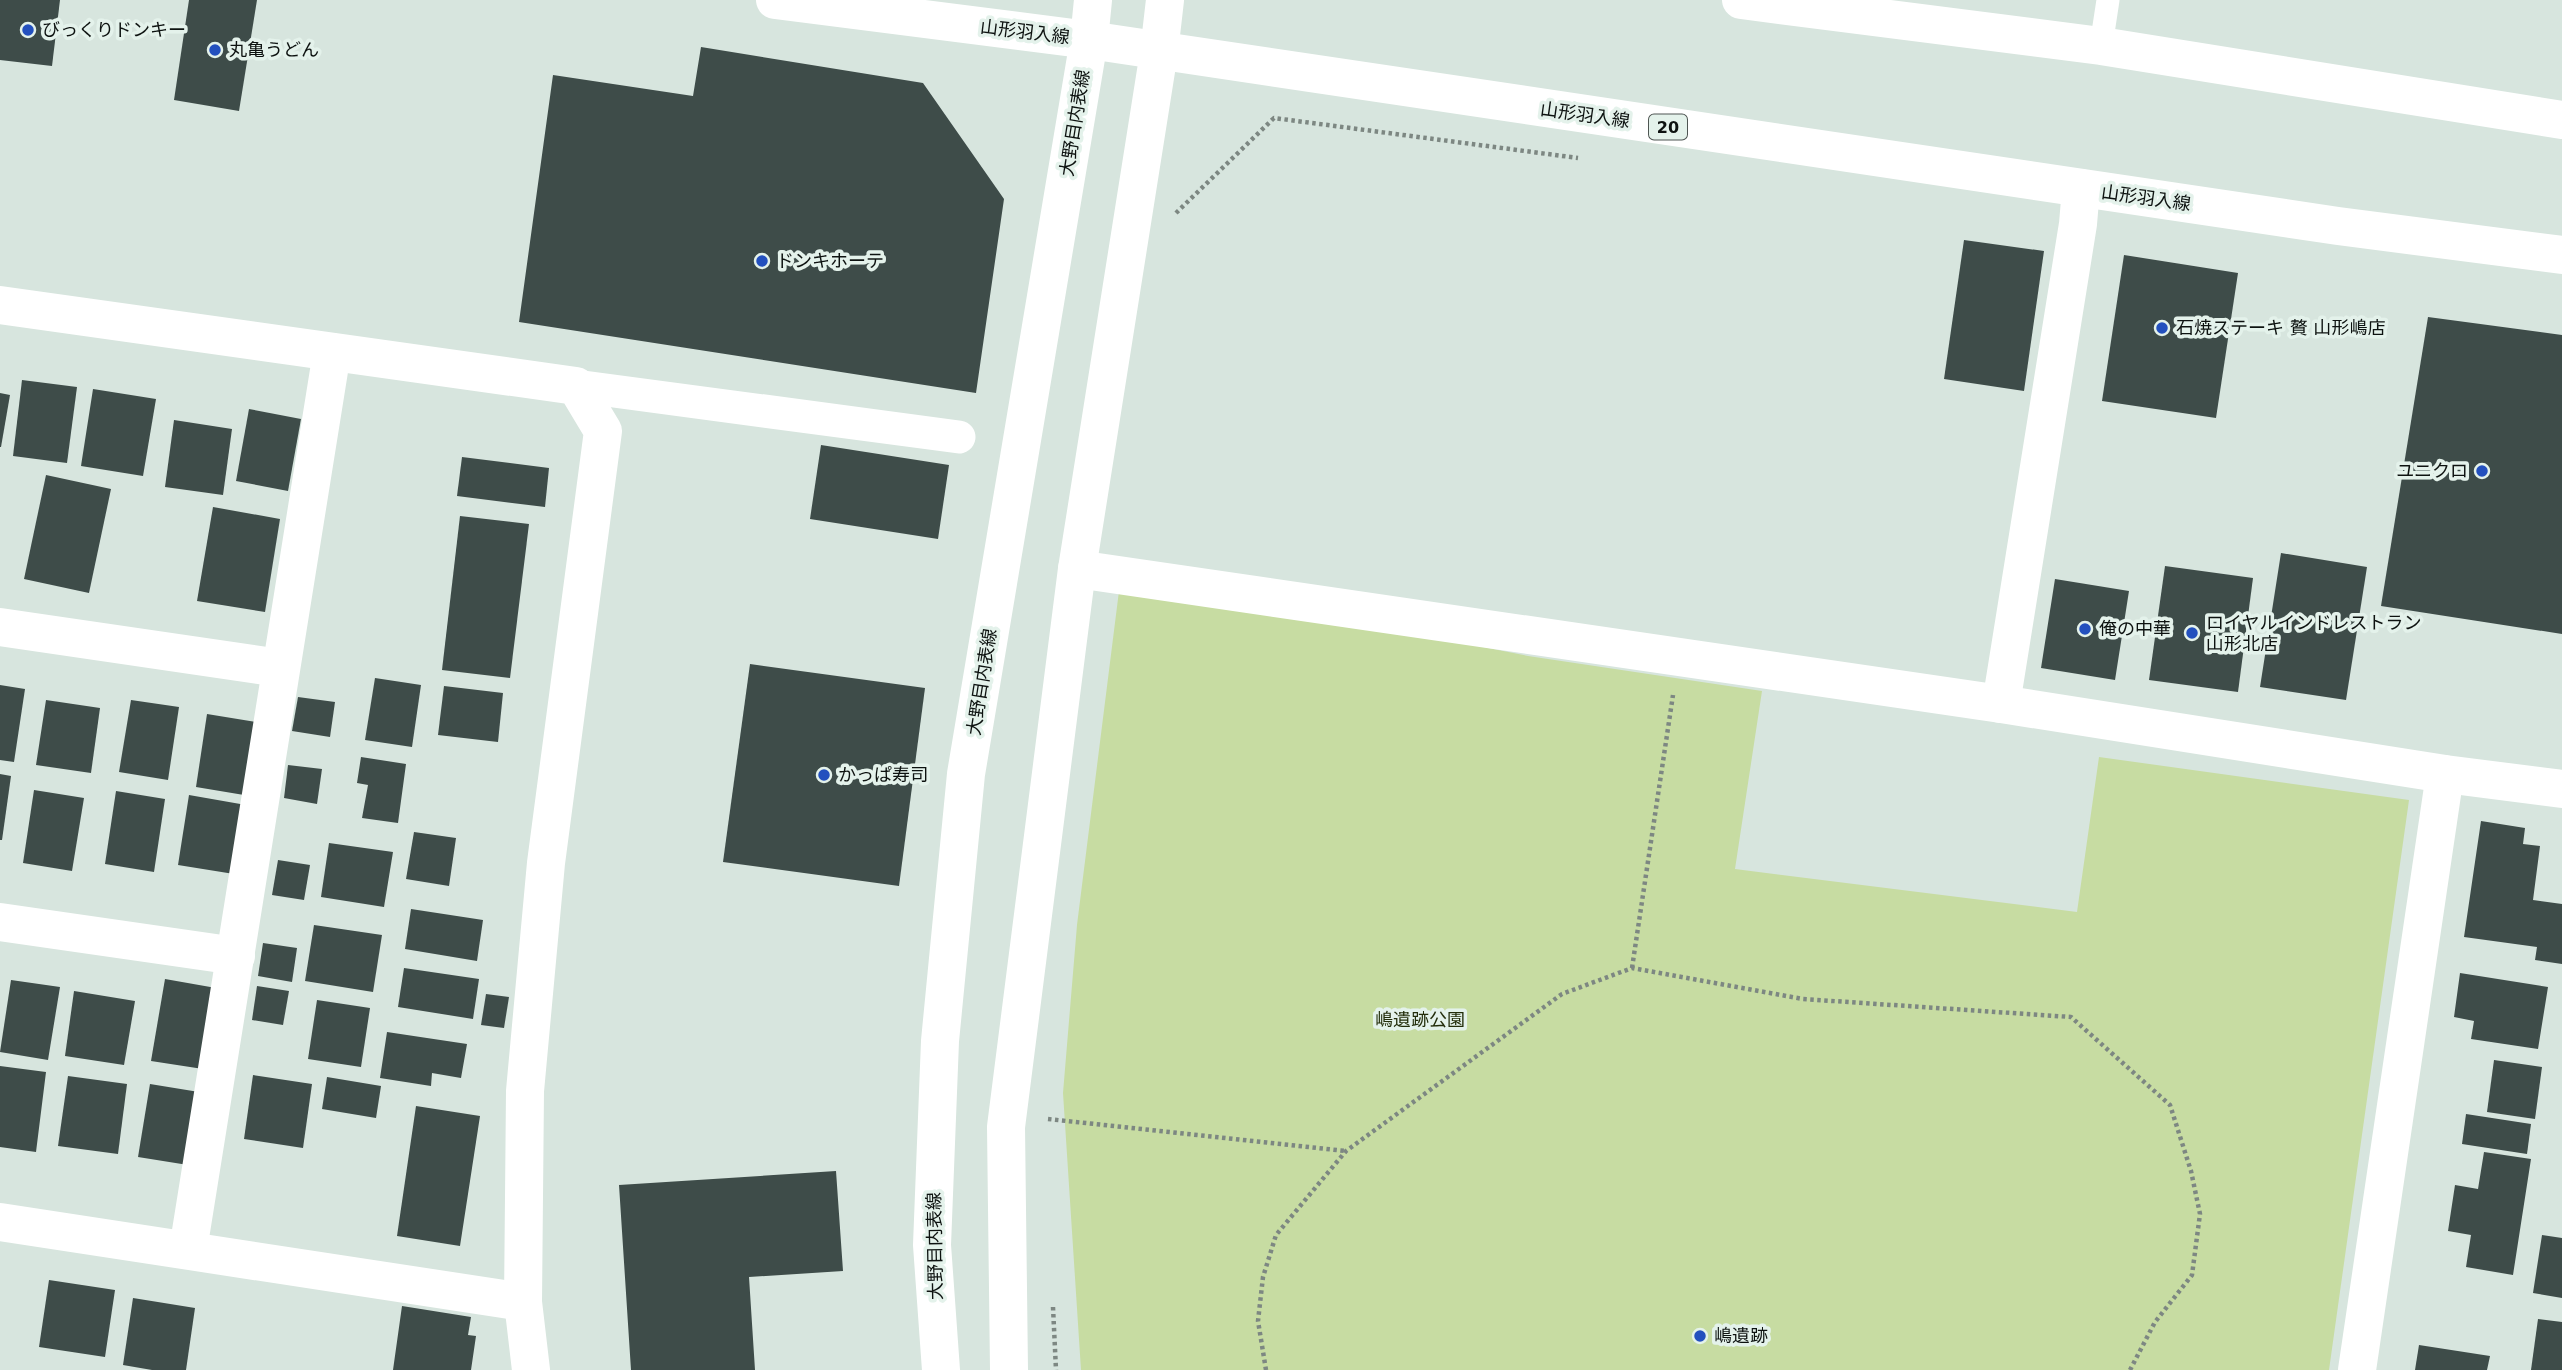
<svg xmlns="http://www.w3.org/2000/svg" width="2562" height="1370" font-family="'DejaVu Sans','Noto Sans JP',sans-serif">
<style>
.green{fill:#c7dca2}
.building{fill:#3e4c49}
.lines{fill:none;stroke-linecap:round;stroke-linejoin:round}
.path{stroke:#7d8782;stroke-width:4.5;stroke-dasharray:3.5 3.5;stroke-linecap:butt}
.service{stroke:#fff;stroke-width:23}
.pedestrian{stroke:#fff;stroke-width:33}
.minor{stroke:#fff;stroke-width:38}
.tertiary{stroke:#fff;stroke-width:38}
.secondary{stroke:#fff;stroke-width:38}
.primary{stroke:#fff;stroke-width:38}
.poi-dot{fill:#2350be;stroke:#e4f2eb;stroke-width:2.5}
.labels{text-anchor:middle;stroke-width:7;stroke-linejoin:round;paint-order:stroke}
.shield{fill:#e4f2eb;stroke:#4e5552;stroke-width:2}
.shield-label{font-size:16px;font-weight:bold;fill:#0d1210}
.poi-label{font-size:18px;fill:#0d1210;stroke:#e4f2eb;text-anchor:start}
.street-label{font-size:18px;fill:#0d1210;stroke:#e4f2eb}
.park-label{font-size:18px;fill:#232e0b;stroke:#e4f2eb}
</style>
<rect width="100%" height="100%" fill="#d7e5de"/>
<!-- green -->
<polygon class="green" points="1121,575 1528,656 1762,691 1735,869 2077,912 2099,757 2409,800 2329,1370 1081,1370 1063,1093 1077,925"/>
<!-- building -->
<g class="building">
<polygon points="0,0 60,0 52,66 0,60"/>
<polygon points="189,0 257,0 239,111 174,100"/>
<polygon points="701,47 923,83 1004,199 976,393 519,322 553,75 693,96"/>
<polygon points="1964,240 2044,251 2024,391 1944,379"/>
<polygon points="2124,255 2238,273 2216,418 2102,401"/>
<polygon points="2428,317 2562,335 2562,634 2381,606"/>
<polygon points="22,380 77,387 67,463 13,456"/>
<polygon points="93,389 156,399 143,476 81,466"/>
<polygon points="0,393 10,395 1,447 0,447"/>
<polygon points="249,409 301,419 288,491 236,481"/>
<polygon points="174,420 232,429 223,495 165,487"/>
<polygon points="821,445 949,465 938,539 810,519"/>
<polygon points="462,457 549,468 545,507 457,496"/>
<polygon points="46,475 111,489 89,593 24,579"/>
<polygon points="213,507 280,519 265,612 197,601"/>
<polygon points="460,516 529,524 510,678 442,670"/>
<polygon points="2281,553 2367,567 2346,700 2260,687"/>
<polygon points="2165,566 2253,578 2238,692 2149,680"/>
<polygon points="2055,579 2129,591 2115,680 2041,668"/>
<polygon points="750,664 925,688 899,886 723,862"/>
<polygon points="375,678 421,685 412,747 365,740"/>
<polygon points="0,685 25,689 14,762 0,760"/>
<polygon points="444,686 503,693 498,742 438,735"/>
<polygon points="298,697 335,702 330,737 292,731"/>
<polygon points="46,700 100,708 91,773 36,765"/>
<polygon points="131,700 179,707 168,780 119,772"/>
<polygon points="207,714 256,722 244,795 196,787"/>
<polygon points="361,757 406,764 398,823 362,818 368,785 357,783"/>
<polygon points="288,765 322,769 317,804 284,798"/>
<polygon points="0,774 11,776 2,840 0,840"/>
<polygon points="34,790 84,798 72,871 23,863"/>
<polygon points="116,791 165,799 154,872 105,864"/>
<polygon points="189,795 246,805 234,874 178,865"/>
<polygon points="2481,821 2525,828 2523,844 2540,846 2533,900 2562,904 2562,964 2535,960 2537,947 2464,937"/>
<polygon points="414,832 456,838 449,886 406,879"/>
<polygon points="329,843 393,852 384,907 321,897"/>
<polygon points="278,860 310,865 304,900 272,895"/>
<polygon points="411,909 483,920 477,961 405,949"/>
<polygon points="314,925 382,935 373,992 305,981"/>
<polygon points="263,943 297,948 292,982 258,976"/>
<polygon points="404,968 479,979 473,1019 398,1007"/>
<polygon points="2460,973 2548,987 2538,1049 2471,1039 2474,1021 2454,1017"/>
<polygon points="165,979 216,988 203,1069 151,1061"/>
<polygon points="11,980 60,987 48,1060 0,1052"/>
<polygon points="257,986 289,991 283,1025 252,1020"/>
<polygon points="74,991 135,1001 124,1065 65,1056"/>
<polygon points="486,994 509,997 504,1028 481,1025"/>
<polygon points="317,1000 370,1008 361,1067 308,1059"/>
<polygon points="387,1032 467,1044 461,1078 432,1073 431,1086 380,1078"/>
<polygon points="2494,1060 2542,1067 2535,1119 2487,1112"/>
<polygon points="0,1066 46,1072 36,1152 0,1147"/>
<polygon points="253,1075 312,1084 303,1148 244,1139"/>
<polygon points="68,1076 127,1084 118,1154 58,1146"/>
<polygon points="327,1077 381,1086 376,1118 322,1109"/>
<polygon points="150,1084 199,1092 188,1165 138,1157"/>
<polygon points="416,1106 480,1116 460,1246 397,1236"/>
<polygon points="2466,1114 2531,1124 2527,1154 2462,1144"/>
<polygon points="2484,1152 2531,1159 2513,1275 2466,1267 2471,1235 2448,1231 2455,1185 2478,1189"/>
<polygon points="836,1171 843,1271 749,1277 755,1370 631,1370 619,1185"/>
<polygon points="2542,1235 2562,1238 2562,1298 2533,1293"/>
<polygon points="49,1280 115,1290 105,1357 39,1347"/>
<polygon points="133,1298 195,1308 186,1370 152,1370 123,1365"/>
<polygon points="402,1306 471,1317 468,1335 476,1336 471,1370 393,1370"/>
<polygon points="2538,1319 2562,1322 2562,1370 2531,1370"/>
<polygon points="2419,1345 2490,1356 2487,1370 2415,1370"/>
</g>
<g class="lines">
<!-- path -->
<g class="path">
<polyline points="1176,213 1274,118 1578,158"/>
<polyline points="1632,968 1673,695"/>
<polyline points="1048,1119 1346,1151"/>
<polyline points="1053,1307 1056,1370"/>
<polyline points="1266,1370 1258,1321 1263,1277 1276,1235 1346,1151 1562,994 1632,968 1803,999 2071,1017 2170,1105 2191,1171 2200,1214 2192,1275 2155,1322 2130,1370"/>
</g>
<!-- service -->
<polyline class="service" points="2101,46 2108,0"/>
<!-- pedestrian -->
<polyline class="pedestrian" points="576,386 959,437"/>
<!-- minor -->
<g class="minor">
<polyline points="0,627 280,668"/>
<polyline points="0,922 236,956"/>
<polyline points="0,1222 523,1302"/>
<polyline points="188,1250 332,352"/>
</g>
<!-- tertiary -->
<g class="tertiary">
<polyline points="0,305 576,386 603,431 546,863 525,1091 523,1302 531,1370"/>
<polyline points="1077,569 2001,704 2445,774 2562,789"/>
<polyline points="2001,704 2078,224 2081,188"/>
<polyline points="2357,1370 2445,774"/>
</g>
<!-- secondary -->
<g class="secondary">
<polyline points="941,1370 932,1245 940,1041 966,774 1089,40 1093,0"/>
<polyline points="1009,1370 1006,1127 1077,569 1159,52 1165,0"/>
</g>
<!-- primary -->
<g class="primary">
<polyline points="775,0 1089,40 2338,226 2562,255"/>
<polyline points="1741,0 2101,46 2562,120"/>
</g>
</g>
<!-- markers -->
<g class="poi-dot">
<circle cx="28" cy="30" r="7"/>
<circle cx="215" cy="50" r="7"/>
<circle cx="762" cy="261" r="7"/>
<circle cx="2162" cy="328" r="7"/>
<circle cx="2482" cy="471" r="7"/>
<circle cx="2085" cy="629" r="7"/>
<circle cx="2192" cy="633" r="7"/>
<circle cx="824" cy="775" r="7"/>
<circle cx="1700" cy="1336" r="7"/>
</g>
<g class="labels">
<!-- shield labels -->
<rect class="shield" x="1649" y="114.5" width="38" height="25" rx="5"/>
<g class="shield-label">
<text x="1668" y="133">20</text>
</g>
<!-- poi labels -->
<g class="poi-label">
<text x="42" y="36">びっくりドンキー</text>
<text x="229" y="56">丸亀うどん</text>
<text x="776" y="267">ドンキホーテ</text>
<text x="2176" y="334">石焼ステーキ 贅 山形嶋店</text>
<text x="2468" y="477" text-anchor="end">ユニクロ</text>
<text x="2206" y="629">ロイヤルインドレストラン<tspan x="2206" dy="21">山形北店</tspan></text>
<text x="2099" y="635">俺の中華</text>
<text x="838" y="781">かっぱ寿司</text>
<text x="1714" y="1342">嶋遺跡</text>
</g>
<!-- street labels -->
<g class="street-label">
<text transform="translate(1025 32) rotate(7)" y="6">山形羽入線</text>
<text transform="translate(1585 115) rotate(8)" y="6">山形羽入線</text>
<text transform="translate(1075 123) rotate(-81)" y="6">大野目内表線</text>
<text transform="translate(2146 198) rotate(8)" y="6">山形羽入線</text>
<text transform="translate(982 682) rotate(-81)" y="6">大野目内表線</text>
<text transform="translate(935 1246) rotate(-91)" y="6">大野目内表線</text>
</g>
<!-- park labels -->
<g class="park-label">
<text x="1420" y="1026">嶋遺跡公園</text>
</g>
</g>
</svg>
